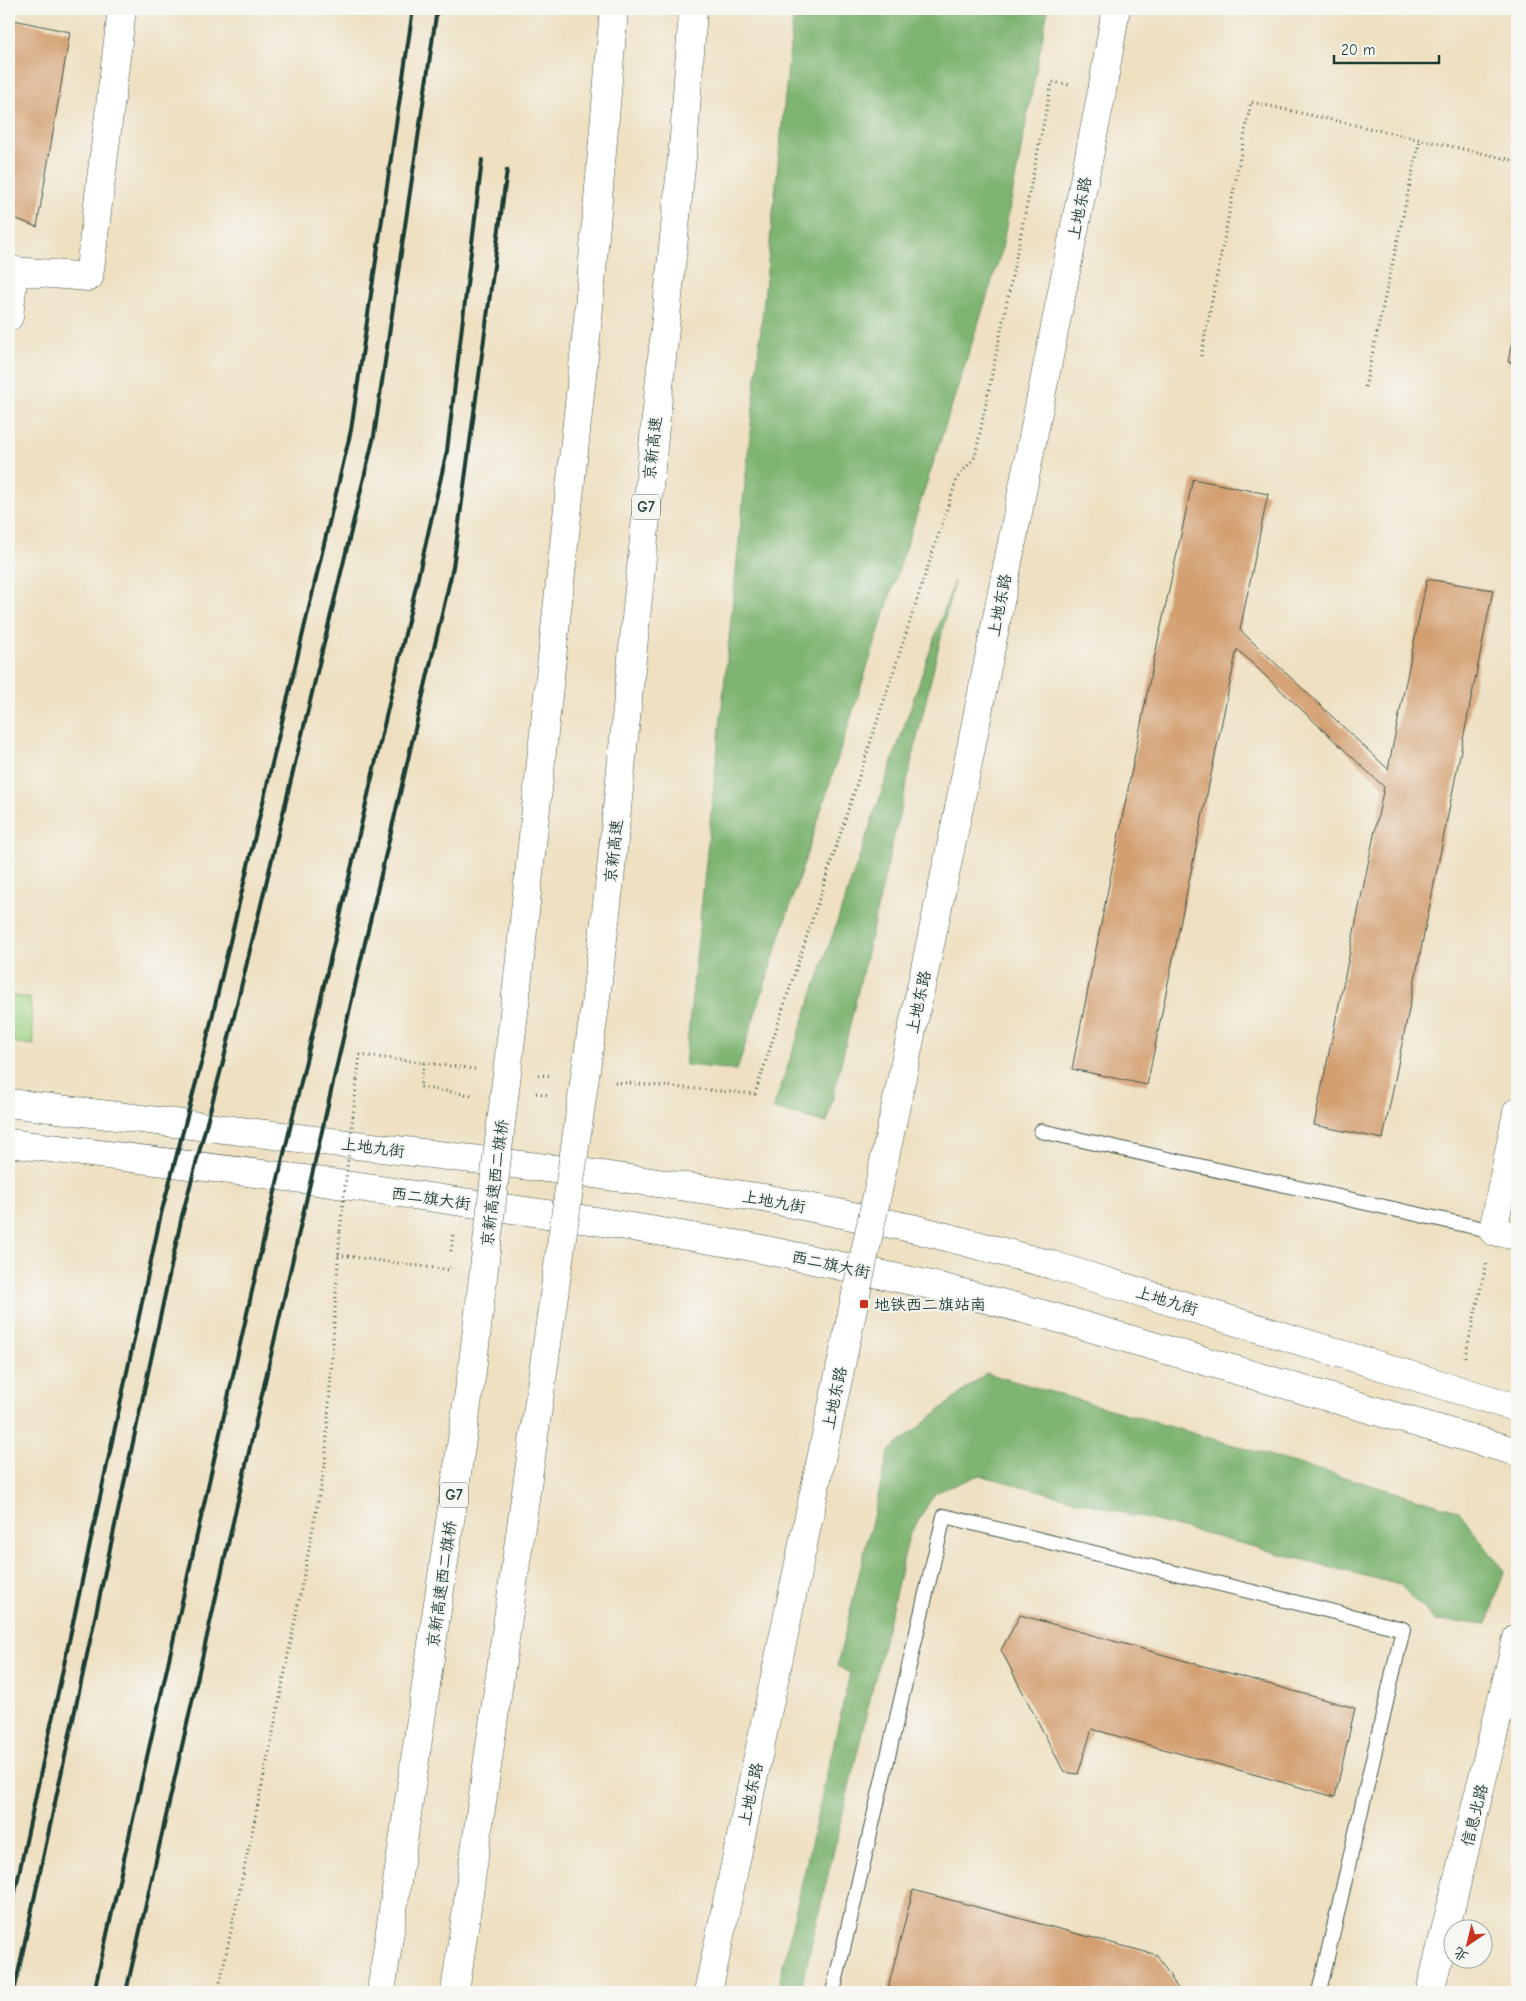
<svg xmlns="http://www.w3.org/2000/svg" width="1526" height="2001" font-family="'Comic Neue','LXGW WenKai TC',sans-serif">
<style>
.green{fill:#9dd283;stroke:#5e885c}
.forest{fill:#7eb471;stroke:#4e7852}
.building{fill:#d39f70}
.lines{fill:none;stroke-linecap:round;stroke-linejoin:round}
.service-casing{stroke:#3e5549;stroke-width:16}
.minor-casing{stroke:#3e5549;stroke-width:29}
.tertiary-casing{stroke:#3e5549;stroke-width:29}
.secondary-casing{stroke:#3e5549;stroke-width:29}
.motorway-casing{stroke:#3e5549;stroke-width:29}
.path{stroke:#3e5549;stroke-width:3;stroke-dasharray:1 4;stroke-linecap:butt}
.service{stroke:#fff;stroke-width:14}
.minor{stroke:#fff;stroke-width:28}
.tertiary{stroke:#fff;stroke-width:28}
.secondary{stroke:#fff;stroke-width:28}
.motorway{stroke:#fff;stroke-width:28}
.rail{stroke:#1f3d34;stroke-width:4}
.tertiary-bridge-casing{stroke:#3e5549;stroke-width:29;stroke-linecap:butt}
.motorway-bridge-casing{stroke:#3e5549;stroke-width:29;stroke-linecap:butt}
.path-bridge{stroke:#3e5549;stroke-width:3;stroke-dasharray:1 4;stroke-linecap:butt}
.tertiary-bridge{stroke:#fff;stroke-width:28}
.motorway-bridge{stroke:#fff;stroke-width:28}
.poi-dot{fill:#c8321e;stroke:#f6f6f2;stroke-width:2}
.labels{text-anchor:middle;stroke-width:4;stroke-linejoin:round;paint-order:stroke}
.shield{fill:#f6f6f2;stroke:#60746d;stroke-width:1}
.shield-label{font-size:15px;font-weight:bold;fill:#1f3d34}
.street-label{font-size:16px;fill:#1f3d34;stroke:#f6f6f2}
.poi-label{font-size:16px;fill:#1f3d34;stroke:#f6f6f2;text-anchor:start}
</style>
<rect width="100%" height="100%" fill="#f6f6f2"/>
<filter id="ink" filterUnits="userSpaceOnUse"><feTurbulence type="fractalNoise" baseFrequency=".02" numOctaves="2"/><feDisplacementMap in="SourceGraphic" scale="10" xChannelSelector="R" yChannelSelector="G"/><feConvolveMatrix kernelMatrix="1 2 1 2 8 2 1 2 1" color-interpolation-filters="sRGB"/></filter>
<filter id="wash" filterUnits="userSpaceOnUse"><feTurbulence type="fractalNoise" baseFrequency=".0096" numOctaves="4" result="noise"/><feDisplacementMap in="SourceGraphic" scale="20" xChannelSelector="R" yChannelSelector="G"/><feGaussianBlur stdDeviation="1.12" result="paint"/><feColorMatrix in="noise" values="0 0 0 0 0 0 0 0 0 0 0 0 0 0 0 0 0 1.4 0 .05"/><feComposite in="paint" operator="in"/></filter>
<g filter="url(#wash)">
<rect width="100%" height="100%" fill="#eee0c1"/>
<!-- green -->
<polygon class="green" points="9,995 30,998 34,1045 9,1042"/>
<!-- forest -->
<g class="forest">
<polygon points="794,9 1048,9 1001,253 737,1070 685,1065"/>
<polygon points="954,581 827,1123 773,1109"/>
<polygon points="986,1373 1457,1510 1504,1571 1487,1624 1435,1621 1400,1585 979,1475 935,1493 909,1536 800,1992 777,1992 850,1673 837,1666 889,1451"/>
</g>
<g id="blocks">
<!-- building -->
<g class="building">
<polygon points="9,19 70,32 37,227 9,216"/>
<polygon points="1516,317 1517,317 1517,363 1508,362"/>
<polygon points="1193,479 1268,494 1240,630 1388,769 1427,579 1493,590 1383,1139 1314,1125 1384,787 1237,649 1147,1085 1072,1069 1153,664"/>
<polygon points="1020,1615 1355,1708 1335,1797 1092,1729 1078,1774 1064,1772 1001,1650"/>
<polygon points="913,1890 1157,1955 1180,1992 887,1992"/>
</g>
</g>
</g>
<g filter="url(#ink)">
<use href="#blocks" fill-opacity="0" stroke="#3e5549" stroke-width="1"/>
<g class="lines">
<!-- service casing -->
<g class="service-casing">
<g id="service">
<polyline points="1041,1131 1493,1231"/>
<polyline points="833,1992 944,1516 1403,1629 1319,1992"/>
</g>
</g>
<!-- minor casing -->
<g class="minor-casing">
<g id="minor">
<polyline points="9,271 14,271 9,317"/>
<polyline points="14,271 89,277 122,9"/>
<polyline points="1517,1112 1493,1231 1517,1236"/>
<polyline points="1430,1992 1517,1638"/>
</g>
</g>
<!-- tertiary casing -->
<g class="tertiary-casing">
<polyline id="tertiary" points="708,1992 777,1667"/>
</g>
<!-- secondary casing -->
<g class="secondary-casing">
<g id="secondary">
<polyline points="959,808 1102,91 1116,9"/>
<polyline points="9,1103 587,1173 764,1198 916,1229 1052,1265 1517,1408"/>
<polyline points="9,1143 303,1179 596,1221 747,1246 940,1287 1050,1316 1517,1452"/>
</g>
</g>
<!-- motorway casing -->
<g class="motorway-casing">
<g id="motorway">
<polyline points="516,996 588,319 614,9"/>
<polyline points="595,1006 610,879 684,137 693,9"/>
</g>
</g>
<!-- path -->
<g class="path">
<polyline points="1201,356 1251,102 1517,161"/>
<polyline points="1365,387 1420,139"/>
<polyline points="424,1063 420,1087 471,1095"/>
<polyline points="538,1075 552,1076"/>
<polyline points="357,1080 360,1055 475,1069"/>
<polyline points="615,1082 755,1094 957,478 975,457 1052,82 1070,85"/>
<polyline points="536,1093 550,1095"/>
<polyline points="451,1251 453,1232"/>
<polyline points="338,1255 449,1270 450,1267"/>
<polyline points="1465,1357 1487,1261"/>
<polyline points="218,1992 273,1733 325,1466 340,1231"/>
</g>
<!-- service -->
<use href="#service" class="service"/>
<!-- minor -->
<use href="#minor" class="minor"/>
<!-- tertiary -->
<use href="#tertiary" class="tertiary"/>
<!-- secondary -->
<use href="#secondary" class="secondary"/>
<!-- motorway -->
<use href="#motorway" class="motorway"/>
<!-- rail -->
<g class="rail">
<polyline points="9,1920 161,1214 202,1060 351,430 413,9"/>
<polyline points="14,1992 182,1216 223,1062 374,436 437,9"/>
<polyline points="94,1992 264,1238 337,930 447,451 482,160"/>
<polyline points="126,1992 360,964 453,567 507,170"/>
</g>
<!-- tertiary-bridge casing -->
<g class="tertiary-bridge-casing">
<polyline id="tertiary-bridge" points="777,1667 959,808"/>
</g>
<!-- motorway-bridge casing -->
<g class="motorway-bridge-casing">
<g id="motorway-bridge">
<polyline points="381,1992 472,1371 516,996"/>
<polyline points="455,1992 595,1006"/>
</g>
</g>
<!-- path-bridge -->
<polyline class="path-bridge" points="340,1231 357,1080"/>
<!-- tertiary-bridge -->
<use href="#tertiary-bridge" class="tertiary-bridge"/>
<!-- motorway-bridge -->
<use href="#motorway-bridge" class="motorway-bridge"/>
</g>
</g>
<!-- markers -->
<rect class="poi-dot" x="859" y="1299" width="10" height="10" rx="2.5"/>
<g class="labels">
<!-- shield labels -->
<g class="shield">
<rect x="632" y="494.5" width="28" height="25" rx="4"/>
<rect x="440" y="1482.5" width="28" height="25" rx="4"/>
</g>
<g class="shield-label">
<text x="646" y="512">G7</text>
<text x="454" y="1500">G7</text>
</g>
<!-- street labels -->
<g class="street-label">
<text transform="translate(1079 208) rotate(-79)" y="6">上地东路</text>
<text transform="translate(652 448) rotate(-84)" y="6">京新高速</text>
<text transform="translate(999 605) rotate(-79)" y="6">上地东路</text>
<text transform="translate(613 851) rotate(-84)" y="6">京新高速</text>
<text transform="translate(918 1002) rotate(-78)" y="6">上地东路</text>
<text transform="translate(373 1147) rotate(7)" y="6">上地九街</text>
<text transform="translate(494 1183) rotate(-83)" y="6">京新高速西二旗桥</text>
<text transform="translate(431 1198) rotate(8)" y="6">西二旗大街</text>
<text transform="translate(774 1201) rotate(10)" y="6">上地九街</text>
<text transform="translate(831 1264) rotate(12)" y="6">西二旗大街</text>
<text transform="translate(1167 1300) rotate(17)" y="6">上地九街</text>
<text transform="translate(834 1398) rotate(-78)" y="6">上地东路</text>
<text transform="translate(441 1584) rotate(-82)" y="6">京新高速西二旗桥</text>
<text transform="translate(750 1794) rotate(-78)" y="6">上地东路</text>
<text transform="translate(1474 1815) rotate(-76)" y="6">信息北路</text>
</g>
<!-- poi labels -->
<g class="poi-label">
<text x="874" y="1310">地铁西二旗站南</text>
</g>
</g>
<!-- margin -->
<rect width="1526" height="2001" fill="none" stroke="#f6f6f2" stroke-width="30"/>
<!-- north arrow -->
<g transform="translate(1468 1944) rotate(215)"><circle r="24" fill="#f6f6f2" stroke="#a0aca6"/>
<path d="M0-4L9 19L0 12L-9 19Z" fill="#c8321e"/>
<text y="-8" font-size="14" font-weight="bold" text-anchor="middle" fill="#1f3d34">北</text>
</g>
<!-- scale -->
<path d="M1334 55v8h105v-8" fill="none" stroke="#1f3d34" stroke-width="2.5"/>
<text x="1341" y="55" font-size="15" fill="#1f3d34" stroke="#f6f6f2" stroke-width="4" paint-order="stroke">20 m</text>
</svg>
